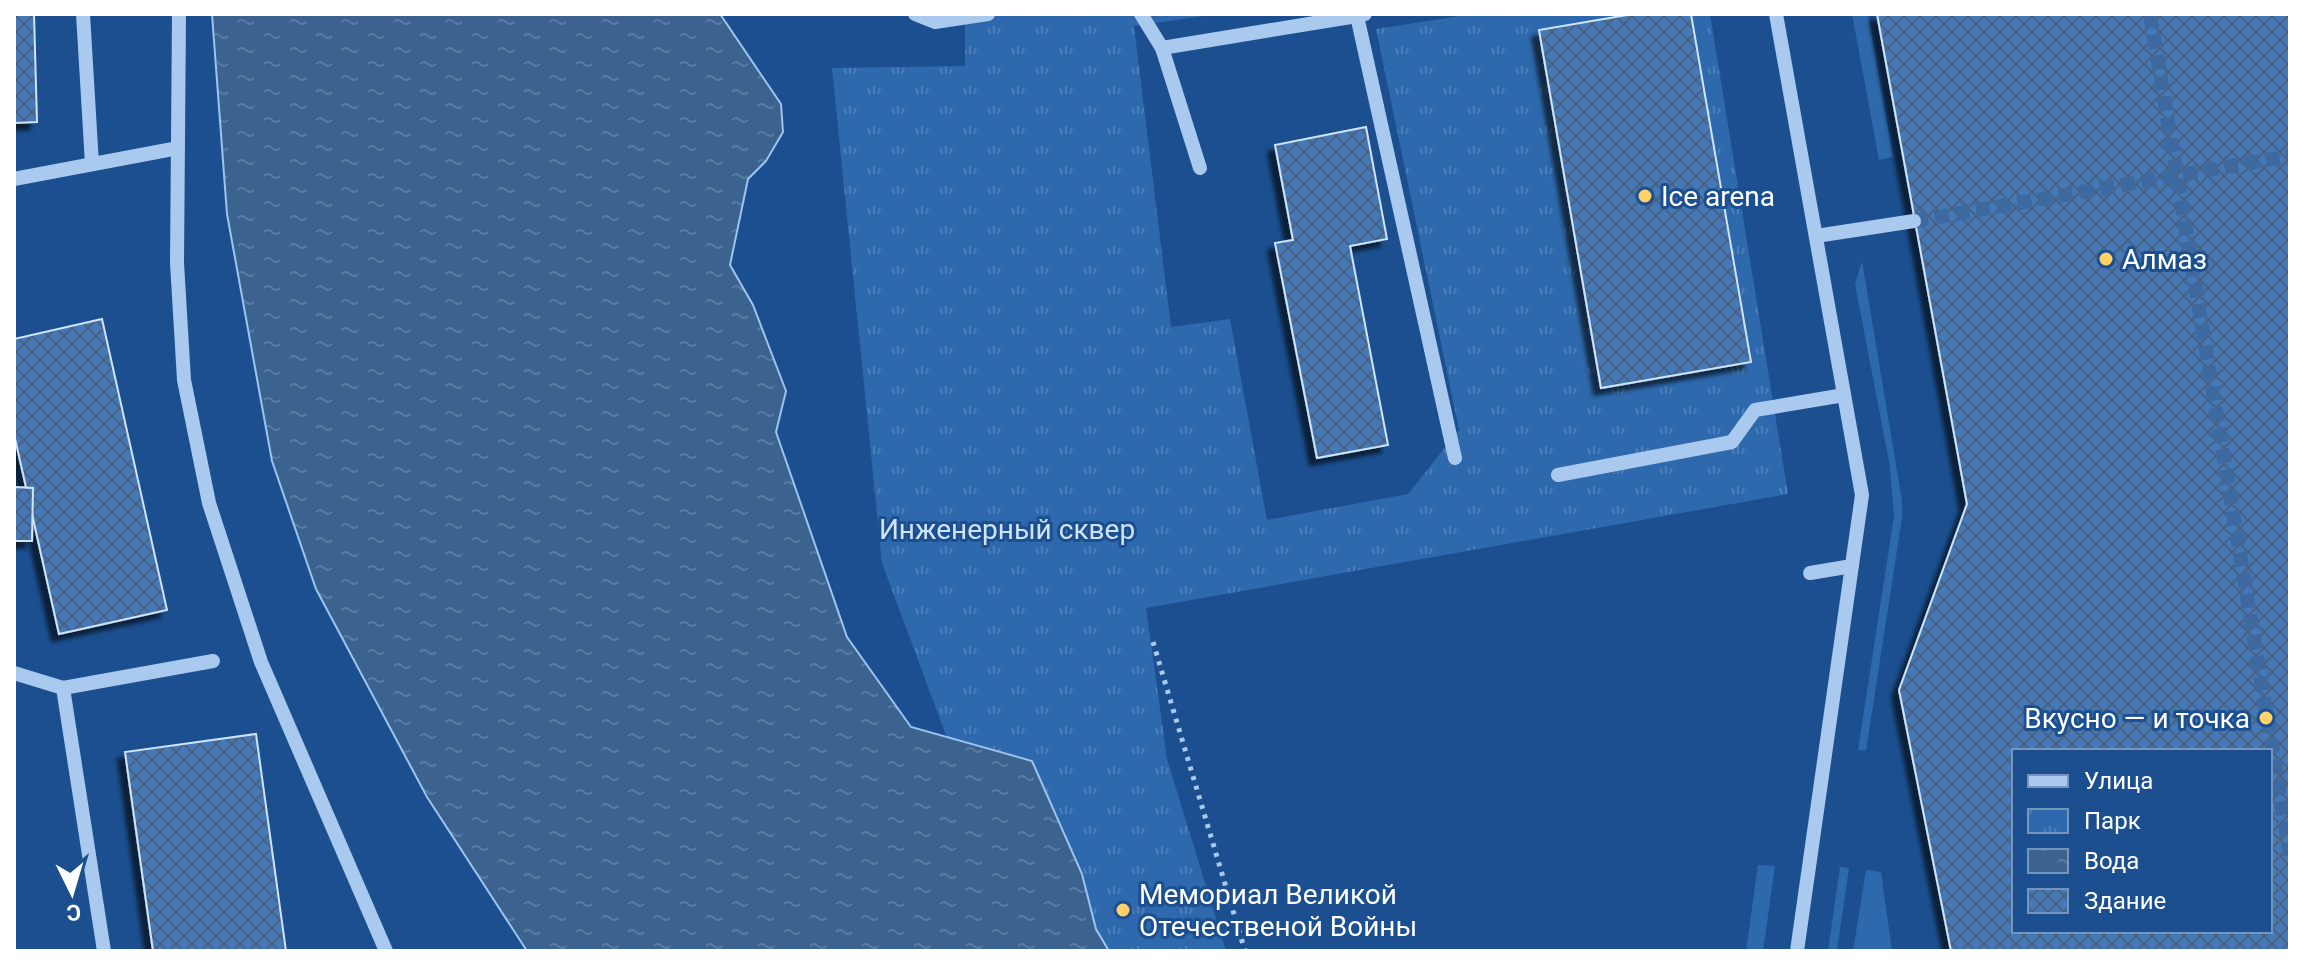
<svg xmlns="http://www.w3.org/2000/svg" width="2304" height="965" font-family="Roboto,sans-serif">
<style>
.green{fill:#2e69ad}
.park{fill:url(#park-tufts)}
.water{fill:url(#water-ripples);stroke:#9cc4f0;stroke-width:2}
.building{fill:url(#building-cross-hatch);stroke:#cfe3fa;stroke-width:2;fill-rule:evenodd;filter:url(#shadow)}
.lines{fill:none;stroke-linecap:round;stroke-linejoin:round}
.minor-tunnel{stroke:#3d69a0;stroke-width:14;stroke-dasharray:14 7;stroke-linecap:butt}
.path{stroke:#a9c9ee;stroke-width:5;stroke-dasharray:4 6;stroke-linecap:butt}
.minor{stroke:#a9c9ee;stroke-width:14}
.poi-dot{fill:#ffd166;stroke:#1b4f8f;stroke-width:3}
.labels{text-anchor:middle;stroke-width:6;stroke-linejoin:round;paint-order:stroke}
.poi-label{font-size:28px;fill:#fff;stroke:#1b4f8f;text-anchor:start}
.park-label{font-size:28px;fill:#cfe3fa;stroke:#1b4f8f}
</style>
<defs>
<pattern id="park-tufts" width="24" height="20" patternUnits="userSpaceOnUse" patternTransform="scale(2)"><rect width="24" height="20" fill="#2e69ad"/><path d="M3 7l-1-3M5 7V3M7 7l1-3M15 17l-1-3M17 17v-4M19 17l1-3" fill="none" stroke="#4d80b9"/></pattern>
<pattern id="water-ripples" width="26" height="14" patternUnits="userSpaceOnUse" patternTransform="scale(2)"><rect width="26" height="14" fill="#3c6290"/><path d="M2 4q2-2 4 0t4 0M15 11q2-2 4 0t4 0" fill="none" stroke="#597aa1"/></pattern>
<pattern id="building-cross-hatch" width="8" height="8" patternUnits="userSpaceOnUse" patternTransform="scale(2)"><rect width="8" height="8" fill="#4478b7"/><path d="M0 0l8 8M0 8l8-8" fill="none" stroke="#486282"/></pattern>
<filter id="shadow"><feDropShadow dx="-7" dy="7" stdDeviation="2" flood-color="#0009"/></filter>
</defs>
<rect width="100%" height="100%" fill="#1b4f8f"/>
<!-- green -->
<g class="green">
<polygon points="1852,14 1868,14 1893,157 1879,160"/>
<polygon points="1862,261 1902,501 1902,518 1866,751 1858,750 1894,516 1890,467 1855,284"/>
<polygon points="1758,865 1775,866 1763,951 1746,951"/>
<polygon points="1840,867 1849,868 1837,951 1828,951"/>
<polygon points="1866,870 1881,872 1892,951 1853,951"/>
</g>
<!-- park -->
<polygon class="park" points="965,14 1218,14 1134,26 1171,327 1230,319 1267,520 1408,494 1459,430 1376,29 1473,14 1710,14 1788,494 1146,608 1167,759 1226,951 1026,951 882,563 832,68 965,66"/>
<!-- water -->
<polygon class="water" points="212,14 720,14 781,104 783,132 766,161 748,179 730,265 753,305 786,391 776,432 847,637 911,727 1032,761 1082,874 1096,929 1109,951 527,951 427,797 316,589 272,461 227,214"/>
<!-- building -->
<g class="building">
<polygon points="14,14 34,14 37,122 14,123"/>
<polygon points="1633,14 1691,14 1751,362 1601,388 1539,30"/>
<path d="M1877,14h413v937h-339l-52,-261 68,-186zM2014,751h256v180h-256z"/>
<polygon points="1366,127 1387,239 1350,246 1388,445 1317,458 1275,243 1293,240 1275,145"/>
<polygon points="102,319 167,610 59,634 14,434 14,339"/>
<polygon points="14,487 33,488 32,541 14,541"/>
<polygon points="256,734 286,951 153,951 125,752"/>
</g>
<g class="lines">
<!-- minor-tunnel -->
<g class="minor-tunnel">
<polyline points="2150,14 2290,855"/>
<polyline points="1914,221 2290,156"/>
</g>
<!-- path -->
<polyline class="path" points="1153,642 1245,951"/>
<!-- minor -->
<g class="minor">
<polyline points="83,14 92,164"/>
<polyline points="179,14 177,263 184,380 209,503 261,662 386,951"/>
<polyline points="915,14 935,22 988,14"/>
<polyline points="1141,14 1162,48 1200,168"/>
<polyline points="1365,14 1357,16 1455,458"/>
<polyline points="1776,14 1862,495 1797,951"/>
<polyline points="1162,48 1357,16"/>
<polyline points="14,179 178,148"/>
<polyline points="1816,236 1914,221"/>
<polyline points="1558,475 1732,442 1755,410 1844,395"/>
<polyline points="1810,573 1852,566"/>
<polyline points="14,673 63,688 104,951"/>
<polyline points="63,688 213,661"/>
</g>
</g>
<!-- markers -->
<g class="poi-dot">
<circle cx="1645" cy="196" r="8"/>
<circle cx="2106" cy="259" r="8"/>
<circle cx="2266" cy="718" r="8"/>
<circle cx="1123" cy="910" r="8"/>
</g>
<g class="labels">
<!-- poi labels -->
<g class="poi-label">
<text x="1661" y="206">Ice arena</text>
<text x="2122" y="269">Алмаз</text>
<text x="2250" y="728" text-anchor="end">Вкусно — и точка</text>
<text x="1139" y="904">Мемориал Великой<tspan x="1139" dy="32">Отечественой Войны</tspan></text>
</g>
<!-- park labels -->
<g class="park-label">
<text x="1007" y="539">Инженерный сквер</text>
</g>
</g>
<!-- border -->
<rect width="2304" height="965" fill="none" stroke="#ffffff" stroke-width="32"/>
<!-- legend -->
<rect x="2012" y="749" width="260" height="184" fill="#1b4f8f" stroke="#7695bc" stroke-width="2"/>
<rect x="2028" y="775" width="40" height="12" fill="#a9c9ee" stroke="#7695bc" stroke-width="2"/>
<text x="2084" y="789" font-size="24" fill="#ffffff">Улица</text>
<rect x="2028" y="809" width="40" height="24" fill="url(#park-tufts)" stroke="#7695bc" stroke-width="2"/>
<text x="2084" y="829" font-size="24" fill="#ffffff">Парк</text>
<rect x="2028" y="849" width="40" height="24" fill="url(#water-ripples)" stroke="#7695bc" stroke-width="2"/>
<text x="2084" y="869" font-size="24" fill="#ffffff">Вода</text>
<rect x="2028" y="889" width="40" height="24" fill="url(#building-cross-hatch)" stroke="#7695bc" stroke-width="2"/>
<text x="2084" y="909" font-size="24" fill="#ffffff">Здание</text>
<!-- north arrow -->
<g transform="translate(72 893) rotate(175)" stroke="#1b4f8f" stroke-width="6" paint-order="stroke">
<path d="M0-6L14 30L0 20L-14 30Z" fill="#ffffff"/>
<text y="-12" font-size="22" font-weight="bold" text-anchor="middle" fill="#ffffff">С</text>
</g>
</svg>
